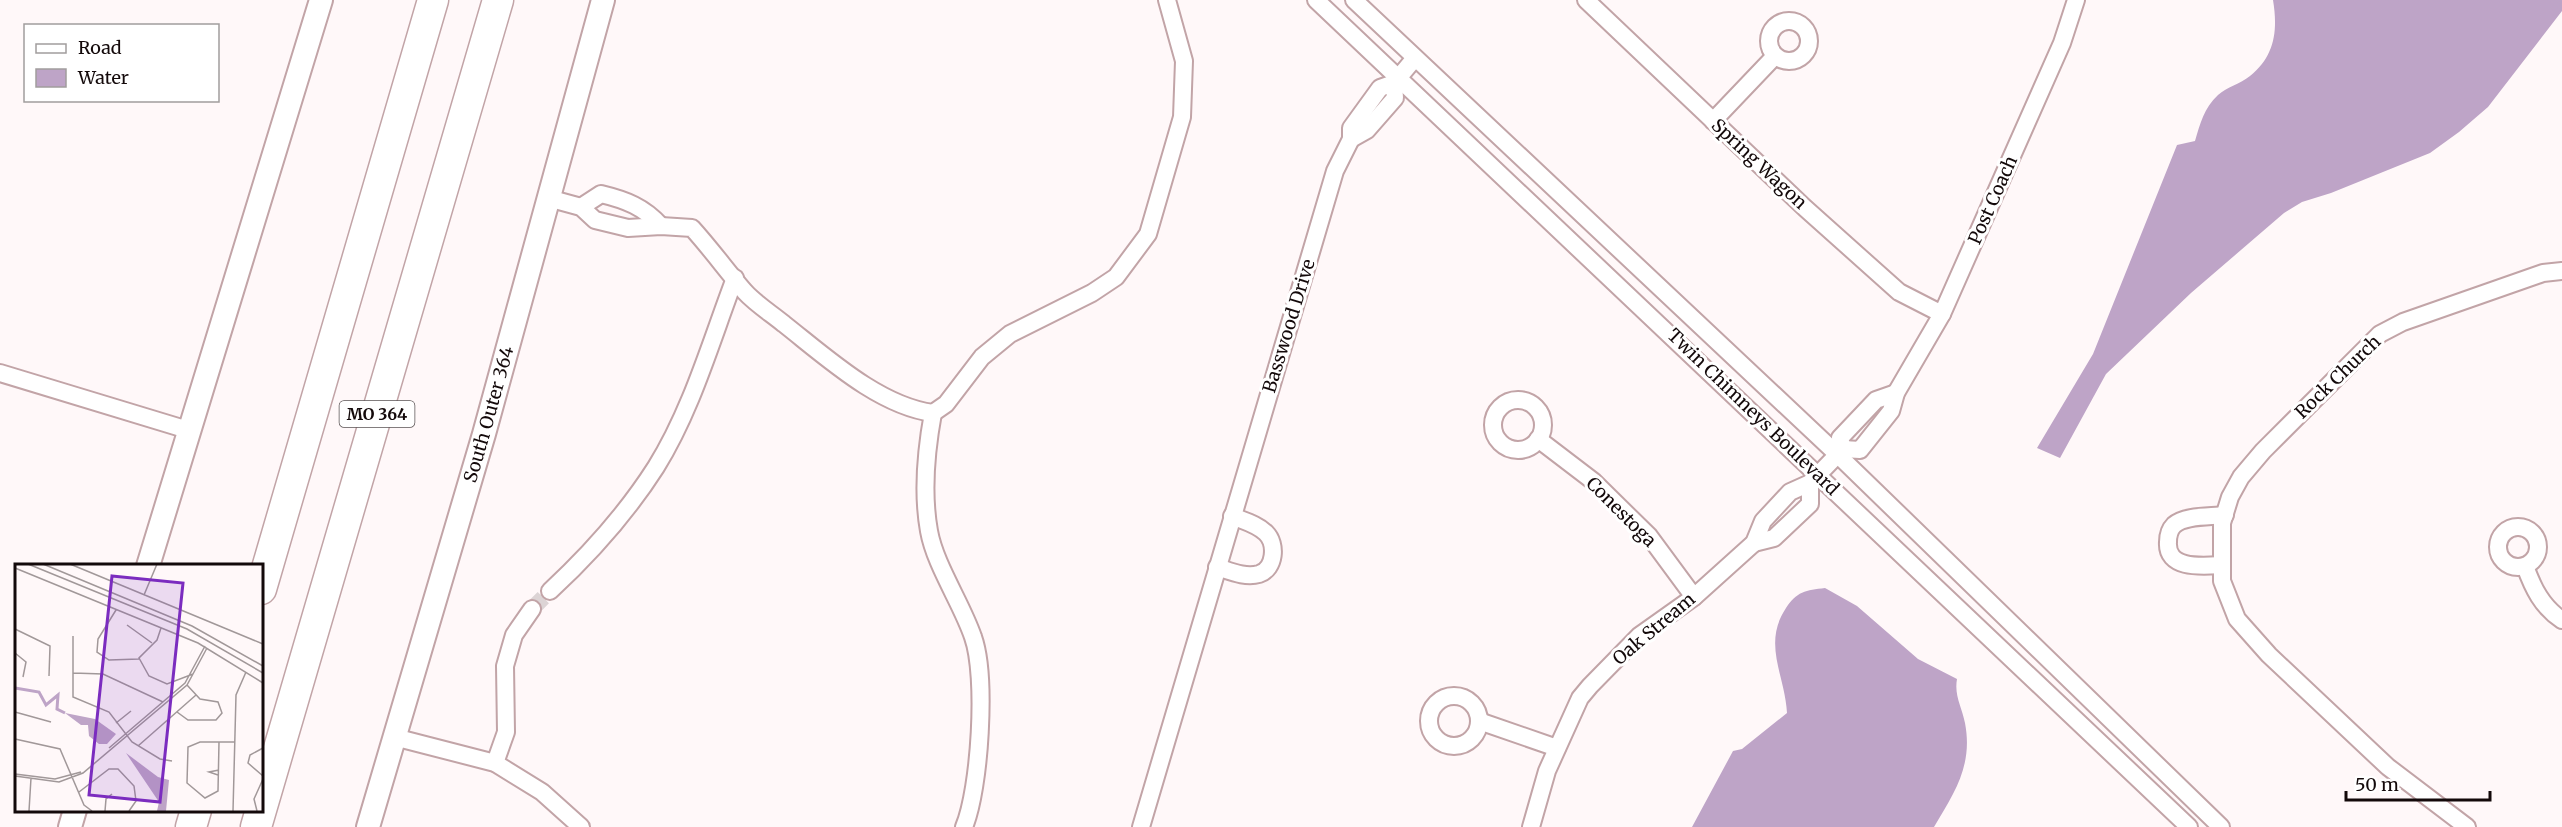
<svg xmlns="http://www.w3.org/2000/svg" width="2562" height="827" font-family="Merriweather,serif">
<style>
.water{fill:#bea4c7}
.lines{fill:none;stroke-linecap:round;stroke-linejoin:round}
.street-tunnel{stroke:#dcd4d5;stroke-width:16;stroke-dasharray:16 8;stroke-linecap:butt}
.street-casing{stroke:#c2a4a7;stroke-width:20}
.secondary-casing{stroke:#c2a4a7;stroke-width:26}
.highway-casing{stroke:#c2a4a7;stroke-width:33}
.street{stroke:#fff;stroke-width:16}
.secondary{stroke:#fff;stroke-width:22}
.highway{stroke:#fff;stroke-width:30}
.labels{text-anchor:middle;stroke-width:6;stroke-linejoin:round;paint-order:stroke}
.shield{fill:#fff;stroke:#5a5354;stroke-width:1.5}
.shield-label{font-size:16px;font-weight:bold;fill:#13090a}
.street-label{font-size:18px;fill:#13090a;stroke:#fff}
.inset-river{fill:none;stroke:#bea4c7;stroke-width:3}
.inset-road{fill:none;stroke:#a19899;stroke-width:1.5}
.view{fill:#7b2cbf;fill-opacity:0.15;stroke:#7b2cbf;stroke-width:3}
.inset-edge{fill:none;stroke:#13090a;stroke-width:3}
</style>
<rect width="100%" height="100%" fill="#fff8f9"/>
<!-- water -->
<g class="water">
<path d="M2273,0h289v11l-74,96 -29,25 -29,21 -99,40 -29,9 -18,11 -93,80 -85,81 -46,84 -23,-10 56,-94 84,-209 18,-4c5,-17 9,-33 23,-46 9,-8 22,-11 32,-19 25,-20 28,-46 23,-76z"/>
<path d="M1825,588l32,18 61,53 39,20c-3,17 5,28 8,44 8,42 -10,69 -31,104h-242l41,-76 9,-2 45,-36c-2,-38 -25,-69 -1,-105 10,-16 20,-18 39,-20z"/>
</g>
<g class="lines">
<!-- street-tunnel -->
<polyline class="street-tunnel" points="532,609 550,591"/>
<!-- street casing -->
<g class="street-casing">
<g id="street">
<polyline points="1316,0 2189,827"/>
<polyline points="1354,0 1838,455 2221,827"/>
<polyline points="1586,0 1805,208 1899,292 1942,314"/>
<circle cx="1789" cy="41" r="20"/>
<polyline points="1713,121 1775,56"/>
<polyline points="1351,139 1367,130 1395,98 1394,83"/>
<path d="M548,198l33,9 14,13 33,8 33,-2 31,2c19,21 35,43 53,64 11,12 27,22 39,32 42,33 95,82 149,89l13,-9 36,-47 28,-23 82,-41 24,-16 32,-43 34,-117 2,-56 -17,-61"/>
<path d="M581,207l20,-13c25,6 43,13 60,32"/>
<polyline points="0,373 188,430"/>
<circle cx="1518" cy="425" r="25"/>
<path d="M933,413c-7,38 -11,79 -4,118 6,34 33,73 44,106 14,39 7,152 -9,190"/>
<polyline points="1538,439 1593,481 1649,536 1694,597"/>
<polyline points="1843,449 1840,438 1876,400 1896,393"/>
<circle cx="2518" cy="547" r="20"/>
<polyline points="1754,543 1774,538 1810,504 1810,483"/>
<path d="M2221,565c-18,1 -55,5 -53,-23 0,-6 1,-12 6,-17 11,-10 37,-8 51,-10"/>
<path d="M2525,566c8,22 17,41 37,54"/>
<path d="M1217,567c13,4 28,11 42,7 16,-5 18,-30 7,-41 -9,-9 -22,-12 -34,-17"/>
<path d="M550,591c41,-38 76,-77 106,-124 36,-58 55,-126 79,-189"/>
<circle cx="1454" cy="721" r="25"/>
<polyline points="1479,721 1557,748"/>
<polyline points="394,737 495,763 542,792 581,827"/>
<polyline points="495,763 506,732 505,666 514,635 532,609"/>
<polyline points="1141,827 1335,171 1351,139 1351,128 1380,88 1394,83 1415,58"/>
<polyline points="1531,827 1547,771 1580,698 1590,686 1639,636 1694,597 1754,543 1763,521 1790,492 1810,483 1843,449 1860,450 1891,411 1896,393 1942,314 2062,43 2076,0"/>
<polyline points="2467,827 2388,767 2269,655 2237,619 2222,581 2222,523 2230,497 2241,477 2263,451 2380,334 2403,322 2543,273 2562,271"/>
</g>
</g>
<!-- secondary casing -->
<g class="secondary-casing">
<g id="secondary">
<polyline points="148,566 321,0"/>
<polyline points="70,827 75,810"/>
<path id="s1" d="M368,827l116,-393 119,-434"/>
</g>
</g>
<!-- highway casing -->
<g class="highway-casing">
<g id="highway">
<polyline points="261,589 433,0"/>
<polyline points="191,827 196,810"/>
<polyline points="256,827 498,0"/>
</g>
</g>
<!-- street -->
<use href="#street" class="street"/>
<!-- secondary -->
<use href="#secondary" class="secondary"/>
<!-- highway -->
<use href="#highway" class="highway"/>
</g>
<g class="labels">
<!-- shield labels -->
<rect class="shield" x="339.5" y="401" width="75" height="26" rx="4.5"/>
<g class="shield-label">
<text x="377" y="420">MO 364</text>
</g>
<!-- street labels -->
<g class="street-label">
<text transform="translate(1759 164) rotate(43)" y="6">Spring Wagon</text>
<text transform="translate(1993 200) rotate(-66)" y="6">Post Coach</text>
<text transform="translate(1289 326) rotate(-73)" y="6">Basswood Drive</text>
<text transform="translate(2338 377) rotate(-44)" y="6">Rock Church</text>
<text transform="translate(1753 412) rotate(44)" y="6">Twin Chimneys Boulevard</text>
<text dy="6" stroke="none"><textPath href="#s1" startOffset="430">South Outer 364</textPath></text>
<text transform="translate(1621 512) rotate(45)" y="6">Conestoga</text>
<text transform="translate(1654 629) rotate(-40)" y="6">Oak Stream</text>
</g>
</g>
<!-- overview -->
<g transform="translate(15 564)">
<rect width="248" height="248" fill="#fff8f9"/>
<path d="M50,149l30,6 21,15 -9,10h-8l-10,-8 -1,-11h-7zM111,189l32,24 11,3 -3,31h-9l2,-9z" fill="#bea4c7"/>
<path class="inset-river" d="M0,124l24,4 7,13 12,-10 -1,14 8,4"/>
<path class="inset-road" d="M13,0l159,65 76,44M28,0l149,62 71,40M55,0l193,80M0,4l183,75 65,40M129,31l13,-31M101,46l-18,29 -1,13 12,8 30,-1M112,61l25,18M146,64l-4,12 -18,18 10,18 18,8 26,-10M0,65l35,17 -1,30M58,72v61l36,15 23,30 28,17 12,2M0,89l11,9 -3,15M58,109l30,1 60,28M0,148l36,10M162,148l11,8h28l6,-7 -4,-11 -18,-3 -13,-14M101,159l15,-12M0,175l45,10 24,56 8,6M204,178l-1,49 -13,7 -18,-15 1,-36 12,-5h35M123,182l58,-51M94,184l76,-65 20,-37M248,184l-13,7 -2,8 15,13M0,210l40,5 26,-7M203,211l-9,-3 10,-2M0,212l44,6 24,-9 104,-88 20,-37M64,228l30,-23h9l16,17 2,15 -7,10M14,247l2,-33M90,247l1,-12 6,-5M218,247l3,-116 10,-23M242,247l-3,-12 9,-20"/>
<path class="view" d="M97,12l71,7 -23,219 -71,-7z"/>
<rect width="248" height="248" class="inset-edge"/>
</g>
<!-- legend -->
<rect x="24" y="24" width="195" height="78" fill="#ffffff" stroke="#a19d9d" stroke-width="1.5"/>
<rect x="36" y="44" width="30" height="9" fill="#ffffff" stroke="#a19d9d" stroke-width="1.5"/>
<text x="78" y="54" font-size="18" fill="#13090a">Road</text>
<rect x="36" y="69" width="30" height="18" fill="#bea4c7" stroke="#a19d9d" stroke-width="1.5"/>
<text x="78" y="84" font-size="18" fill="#13090a">Water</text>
<!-- scale -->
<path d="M2346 791v9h144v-9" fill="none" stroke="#13090a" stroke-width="3"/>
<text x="2355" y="791" font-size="18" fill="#13090a" stroke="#ffffff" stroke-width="4.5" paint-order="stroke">50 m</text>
</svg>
